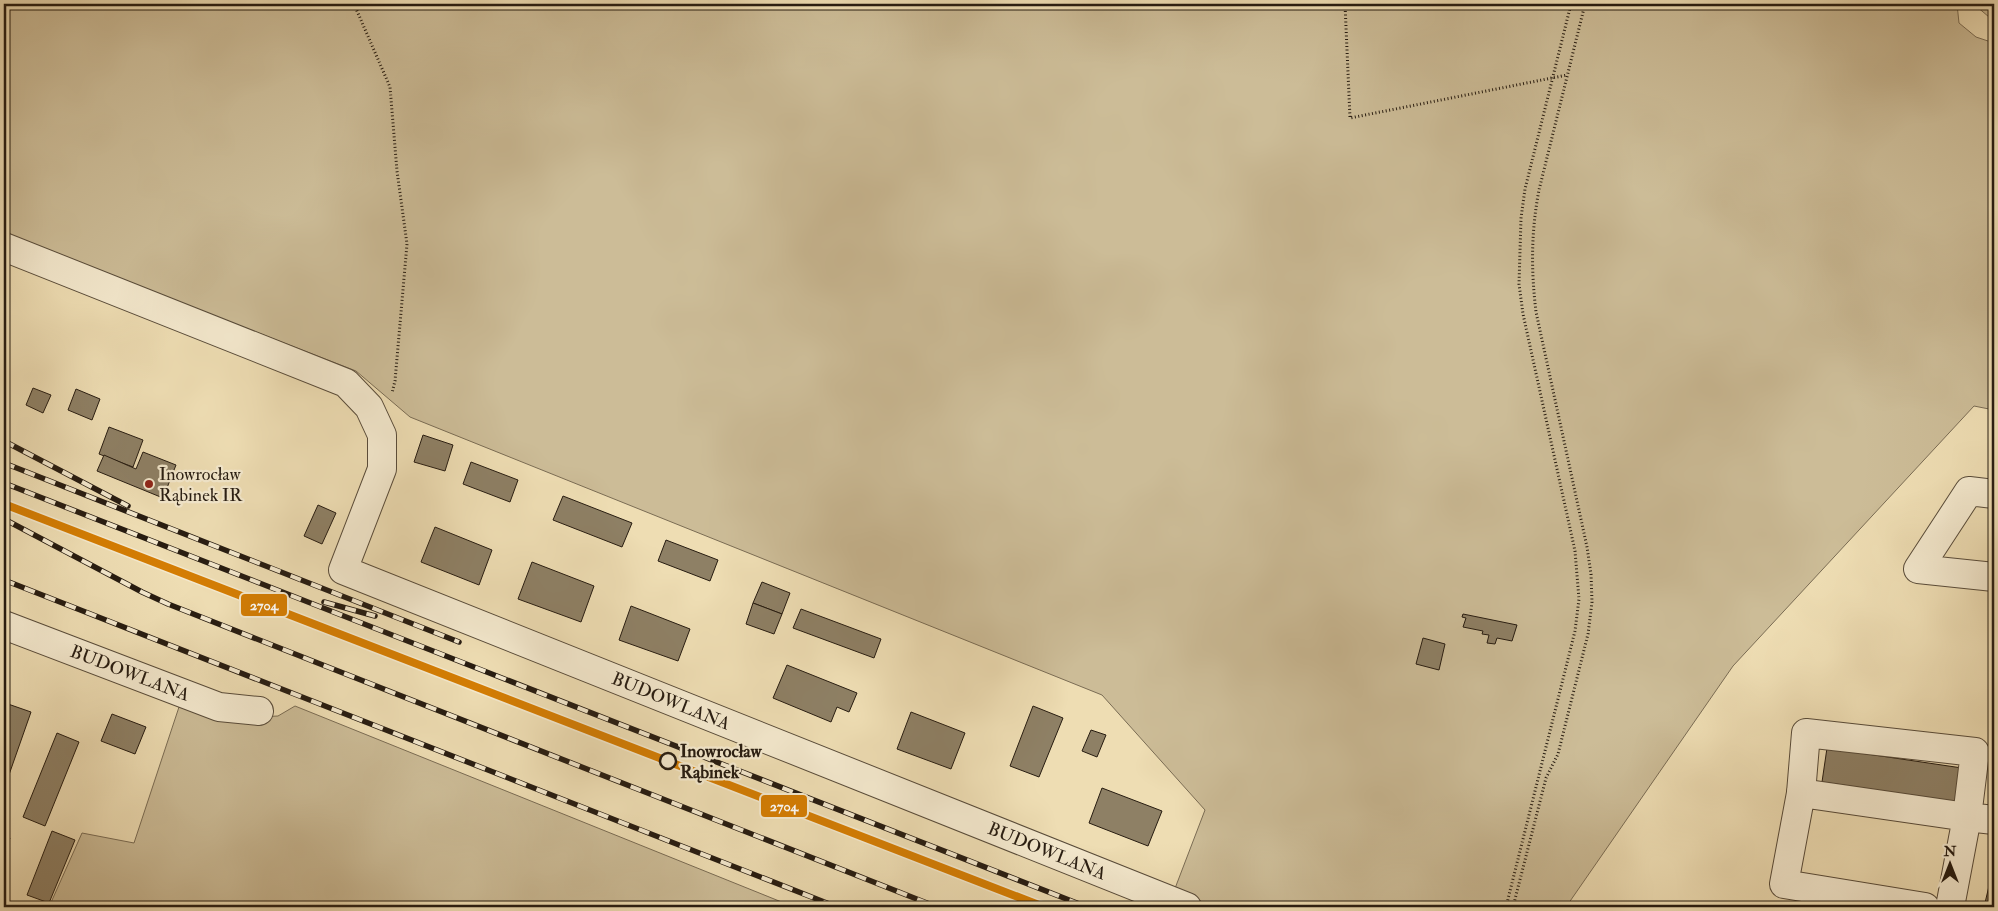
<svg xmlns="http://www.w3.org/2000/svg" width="1998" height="911" font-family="'IM FELL Double Pica',serif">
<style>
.green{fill:#ccbc97;stroke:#7a6c54}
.building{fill:#8e8065;stroke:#271c11}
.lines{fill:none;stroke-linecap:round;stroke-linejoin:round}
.minor-casing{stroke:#594c3a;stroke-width:30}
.path{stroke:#271c11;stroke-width:3;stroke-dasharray:1 2.5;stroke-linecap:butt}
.minor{stroke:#f4e9ce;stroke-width:28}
.rail-casing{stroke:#271c11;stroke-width:5.5}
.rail{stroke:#f4e9ce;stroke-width:4;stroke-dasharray:11;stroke-linecap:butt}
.rail-1-casing{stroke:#f4e9ce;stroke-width:11}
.rail-1{stroke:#d47d03;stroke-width:8}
.poi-dot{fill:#8f2418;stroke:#f4e9ce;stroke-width:2}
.stop-dot{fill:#f4e9ce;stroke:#271c11;stroke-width:2.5}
.labels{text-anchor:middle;stroke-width:4.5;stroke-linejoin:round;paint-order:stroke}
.poi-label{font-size:18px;fill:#271c11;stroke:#f4e9ce;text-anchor:start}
.street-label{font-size:18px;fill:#271c11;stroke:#f4e9ce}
.stop-label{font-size:18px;font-weight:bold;fill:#271c11;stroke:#f4e9ce;text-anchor:start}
.line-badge{stroke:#f4e9ce;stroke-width:2}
.badge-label{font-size:14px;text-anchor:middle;font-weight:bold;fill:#fff}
</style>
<rect width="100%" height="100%" fill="#eeddb3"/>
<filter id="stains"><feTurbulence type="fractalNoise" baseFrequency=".004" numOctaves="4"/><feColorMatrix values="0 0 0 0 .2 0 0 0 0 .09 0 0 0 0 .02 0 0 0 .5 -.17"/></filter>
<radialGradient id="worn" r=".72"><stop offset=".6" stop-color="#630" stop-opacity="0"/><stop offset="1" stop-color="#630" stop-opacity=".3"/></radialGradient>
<!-- green -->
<g class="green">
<polygon points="4,4 1957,4 1959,23 1976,37 1994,43 1994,410 1974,406 1733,666 1566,907 1216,907 1174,891 1205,810 1102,695 410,417 356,371 4,234"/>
<polygon points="1976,4 1994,4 1994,19 1989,17 1976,6"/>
<polygon points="295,706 794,907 49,907 82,833 134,843 179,707 223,717 258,717 278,716"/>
</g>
<!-- building -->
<g class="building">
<polygon points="33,388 51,395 43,413 26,405"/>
<polygon points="76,389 100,399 92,420 68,410"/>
<polygon points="109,427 143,440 133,467 99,454"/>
<polygon points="423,435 453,445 445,471 414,462"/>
<polygon points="143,452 176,465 163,498 97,471 104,455 136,469"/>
<polygon points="471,462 518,480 510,502 463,484"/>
<polygon points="563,496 632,523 622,547 553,520"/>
<polygon points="318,505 336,513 322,544 304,536"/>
<polygon points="435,527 492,550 479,585 421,562"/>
<polygon points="666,540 718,560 710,581 658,561"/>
<polygon points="532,562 594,586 581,622 518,599"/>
<polygon points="762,582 790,593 782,614 753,603"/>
<polygon points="753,603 782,614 774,634 746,624"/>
<polygon points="631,606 690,629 678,661 619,640"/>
<polygon points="801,609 881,639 874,658 793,628"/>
<polygon points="1463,614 1517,625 1512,641 1497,638 1495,644 1487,643 1489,635 1482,634 1483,631 1463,627 1466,618 1462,617"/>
<polygon points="1423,638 1445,644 1439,670 1416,664"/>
<polygon points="787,665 857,693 849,712 837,707 831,722 773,698"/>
<polygon points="8,704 31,712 4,789 4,714"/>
<polygon points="1033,706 1063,718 1039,777 1010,766"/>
<polygon points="911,712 965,733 951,769 897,749"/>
<polygon points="112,714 146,727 135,754 101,741"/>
<polygon points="1091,730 1106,735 1097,757 1082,751"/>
<polygon points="57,733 79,742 45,826 23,817"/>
<polygon points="1827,748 1962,768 1957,802 1822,782"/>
<polygon points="1102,788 1162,811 1148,846 1089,823"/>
<polygon points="52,831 75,840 49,903 27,895"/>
<polygon points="4,835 10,838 4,852"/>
<polygon points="1989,886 1994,887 1994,907 1984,907"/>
</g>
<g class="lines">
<!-- minor casing -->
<g class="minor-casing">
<g id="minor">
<polyline points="4,247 346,383 369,407 382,435 382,469 343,570 1187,907"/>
<polyline points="1994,494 1969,491 1918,569 1994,577"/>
<polyline points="4,625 219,707 259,711"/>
<polyline points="1801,793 1806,733 1975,752 1967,817 1994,820"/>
<polyline points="1925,907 1784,884 1801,793 1967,817 1950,907"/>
</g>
</g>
<!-- path -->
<g class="path">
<polyline points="354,4 390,87 397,171 407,244 395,381 392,393"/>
<polyline points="1345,4 1350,118 1567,75"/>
<polyline points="1506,907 1575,631 1579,599 1575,551 1523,314 1519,284 1521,218 1525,189 1571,4"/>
<path d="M1513,907l33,-129 12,-24 30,-120 4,-32 -1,-28 -4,-27 -51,-235c-5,-42 -5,-80 3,-122l46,-186"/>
</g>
<!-- minor -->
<use href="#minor" class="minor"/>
<!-- rail casing -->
<g class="rail-casing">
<g id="rail">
<polyline points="4,441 128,506"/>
<polyline points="4,463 459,642"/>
<polyline points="4,483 1087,907"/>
<polyline points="4,519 142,592 168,604 937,907"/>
<polyline points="4,580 837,907"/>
<polyline points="324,602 375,616"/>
</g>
</g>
<!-- rail -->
<use href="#rail" class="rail"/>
<!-- rail-1 casing -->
<g class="rail-1-casing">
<polyline id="rail-1" points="4,504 1044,907"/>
</g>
<!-- rail-1 -->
<use href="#rail-1" class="rail-1"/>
</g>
<!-- markers -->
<circle class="poi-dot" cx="149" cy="484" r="5"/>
<circle class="stop-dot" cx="668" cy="761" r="8"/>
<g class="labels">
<!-- poi labels -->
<g class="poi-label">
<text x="159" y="480">Inowrocław<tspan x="159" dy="21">Rąbinek IR</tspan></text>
</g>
<!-- street labels -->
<g class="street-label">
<text transform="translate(130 673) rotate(21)" y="6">BUDOWLANA</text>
<text transform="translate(671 701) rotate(22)" y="6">BUDOWLANA</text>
<text transform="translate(1047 851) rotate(22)" y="6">BUDOWLANA</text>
</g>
<!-- stop labels -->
<g class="stop-label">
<text x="680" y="757">Inowrocław<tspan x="680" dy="21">Rąbinek</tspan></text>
</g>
</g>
<g class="line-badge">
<rect x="240" y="593" width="48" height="24" rx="5" fill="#d47d03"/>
<rect x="760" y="794" width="48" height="24" rx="5" fill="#d47d03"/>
</g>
<g class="badge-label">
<text x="264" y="610">2704</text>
<text x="784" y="811">2704</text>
</g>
<!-- margin -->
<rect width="1998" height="911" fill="none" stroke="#eeddb3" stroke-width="20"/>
<rect x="5" y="5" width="1988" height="901" fill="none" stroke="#271c11" stroke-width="2.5"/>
<rect x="10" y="10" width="1978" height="891" fill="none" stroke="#271c11"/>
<!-- north arrow -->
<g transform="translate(1950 864)" stroke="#f4e9ce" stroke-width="4" paint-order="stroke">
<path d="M0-4L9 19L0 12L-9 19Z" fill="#271c11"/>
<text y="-8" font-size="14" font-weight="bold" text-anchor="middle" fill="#271c11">N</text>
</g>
<rect width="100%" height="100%" filter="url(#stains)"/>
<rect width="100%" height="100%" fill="url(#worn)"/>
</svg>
